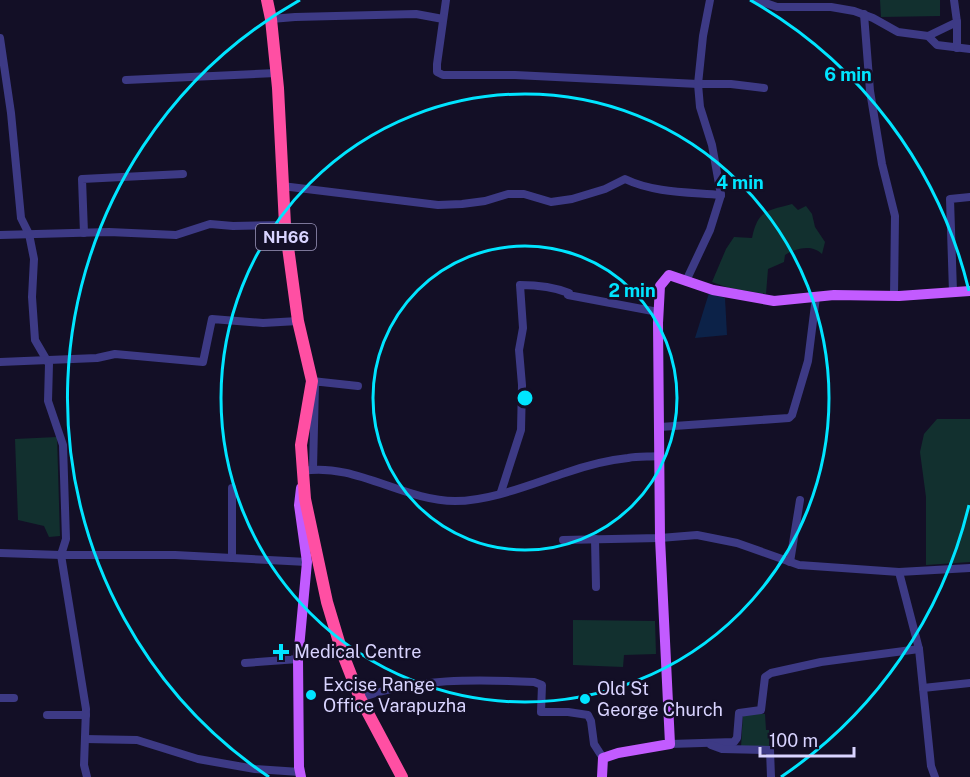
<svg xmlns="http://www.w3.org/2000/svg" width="970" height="777" font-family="'Public Sans',sans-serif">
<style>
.green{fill:#12302f}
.water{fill:#0c2248}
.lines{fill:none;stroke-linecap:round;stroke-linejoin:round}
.minor{stroke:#3d3a85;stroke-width:8}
.major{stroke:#c25bff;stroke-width:10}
.highway{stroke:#ff4fa3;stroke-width:12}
.ring{fill:none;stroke:#00e5ff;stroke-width:3}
.poi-dot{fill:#00e5ff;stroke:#130f26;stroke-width:2}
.labels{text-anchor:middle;stroke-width:5;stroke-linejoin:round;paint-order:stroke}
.shield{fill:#130f26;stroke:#9e99be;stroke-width:1.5}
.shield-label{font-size:16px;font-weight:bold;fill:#d9d4ff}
.poi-label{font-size:18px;fill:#d9d4ff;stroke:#130f26;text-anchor:start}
.centre{fill:#00e5ff;stroke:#130f26;stroke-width:3}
.ring-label{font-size:18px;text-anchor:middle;font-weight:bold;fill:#00e5ff;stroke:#130f26;stroke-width:5;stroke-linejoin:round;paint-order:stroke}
</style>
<rect width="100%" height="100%" fill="#130f26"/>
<!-- green -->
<g class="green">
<polygon points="880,0 940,0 940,16 881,17"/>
<path d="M792,204l6,6 8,-4 6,8 3,13 10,15 -3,12c-10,-10 -26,-6 -37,1l-1,7 -16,7 -2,25 -37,-6 -17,-6 14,-33 8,-12 18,1c6,-28 14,-27 40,-34z"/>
<polygon points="937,419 970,419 970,562 926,565 926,497 920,452 924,434"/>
<polygon points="57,437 60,536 49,537 44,526 18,520 15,439"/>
<polygon points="573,620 655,621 656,654 624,655 623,667 573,665"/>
<polygon points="743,714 765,714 766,730 769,730 769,747 741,747"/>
</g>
<!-- water -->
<polygon class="water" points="709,293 725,298 727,335 695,338"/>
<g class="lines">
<!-- minor -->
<g class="minor">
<polyline points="446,0 437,64 437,72 443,75 515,75 698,84 731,84 764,88"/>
<polyline points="710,0 703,36 698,84 700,107 712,145 721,195"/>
<polyline points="757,0 777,7 831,7 854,11 873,18 898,32 928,36 937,45 970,49"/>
<polyline points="864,14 870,91 882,164 895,216 894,296"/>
<polyline points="271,19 295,17 416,14 443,19"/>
<polyline points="928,36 957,22 954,0"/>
<polyline points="0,38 11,113 21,218 29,234 34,259 32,297 35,340 49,364 48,401 63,445 66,539 61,555 0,553"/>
<polyline points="957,48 957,22"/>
<polyline points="126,80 276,73"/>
<path d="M282,186l156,19 24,-1 23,-3 23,-7h16l27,8 21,-3 33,-10 20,-10c29,14 64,13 96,16l-11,35 -24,51"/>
<polyline points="84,233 82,179 183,174"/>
<polyline points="0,235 109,232 176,235 210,224 233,226 285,225"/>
<polyline points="953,292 950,199 970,197"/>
<polyline points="0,362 97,358 115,354 203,362 212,319 263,323 298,321"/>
<polyline points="660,427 789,418 792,415 808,361 816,297"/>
<polyline points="313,469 315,384 312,381 358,386"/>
<path d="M303,471c51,-9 101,30 152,30 36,0 76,-17 110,-28 20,-7 43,-13 63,-15 10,-2 21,-1 32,-2"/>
<path d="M501,492l20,-62 1,-45 -3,-35 4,-22 -3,-43c16,0 34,2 49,8l-1,2 90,17"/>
<polyline points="595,539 596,587"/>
<polyline points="563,540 660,538 697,535 737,543 799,565 899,572 970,568"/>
<polyline points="232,558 232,488"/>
<polyline points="790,562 800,500"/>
<polyline points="899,572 919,649 931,766 935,777"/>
<polyline points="245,663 298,659"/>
<polyline points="923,688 970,683"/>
<polyline points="0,698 14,698"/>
<path d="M360,698c56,-20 116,-19 174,-16l8,3 -1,27h27l20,3 3,6 3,23 9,14"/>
<polyline points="47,715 86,715"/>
<polyline points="85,739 137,740 198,759 255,769 300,772"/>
<polyline points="670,744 734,742 737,738 739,713 761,710 765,677 771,673 821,662 919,649"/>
<polyline points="711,745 722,749 770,750 771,777"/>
<polyline points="87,777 84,765 86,709 61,555 175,555 307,562"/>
</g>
<!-- major -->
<g class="major">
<polyline points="301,777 299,767 298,659 307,562 299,505 301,488"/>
<polyline points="602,777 603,758 618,753 670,744 660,538 658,323 660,286 669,275 713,290 774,301 834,295 899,296 970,291"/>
</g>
<!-- highway -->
<polyline class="highway" points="267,0 271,19 278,88 285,225 298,321 312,381 301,445 305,499 327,602 342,652 360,698 402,777"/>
</g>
<!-- distance rings -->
<g class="ring">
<circle cx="525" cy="398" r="152"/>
<circle cx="525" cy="398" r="304"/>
<path d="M969 505A457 457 0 0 1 781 777M269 777A457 457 0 0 1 300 0M750 0A457 457 0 0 1 969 291"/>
</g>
<!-- markers -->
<g class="poi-dot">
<path d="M278 643h6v6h6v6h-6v6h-6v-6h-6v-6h6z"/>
<circle cx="311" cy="695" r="6"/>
<circle cx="585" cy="699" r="6"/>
</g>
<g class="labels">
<!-- shield labels -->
<rect class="shield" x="256" y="224" width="60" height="26" rx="4.5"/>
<g class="shield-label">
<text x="286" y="243">NH66</text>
</g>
<!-- poi labels -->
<g class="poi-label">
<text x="294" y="658">Medical Centre</text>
<text x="323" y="691">Excise Range<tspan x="323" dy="21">Office Varapuzha</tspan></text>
<text x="597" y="695">Old St<tspan x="597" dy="21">George Church</tspan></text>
</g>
</g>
<circle cx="525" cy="398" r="9" class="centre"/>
<g class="ring-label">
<text x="848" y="81">6 min</text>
<text x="740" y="189">4 min</text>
<text x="632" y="297">2 min</text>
</g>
<!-- scale -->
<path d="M760 747v9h94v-9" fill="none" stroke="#d9d4ff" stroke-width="3"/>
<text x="769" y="747" font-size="18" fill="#d9d4ff" stroke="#130f26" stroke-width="4.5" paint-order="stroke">100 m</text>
</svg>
